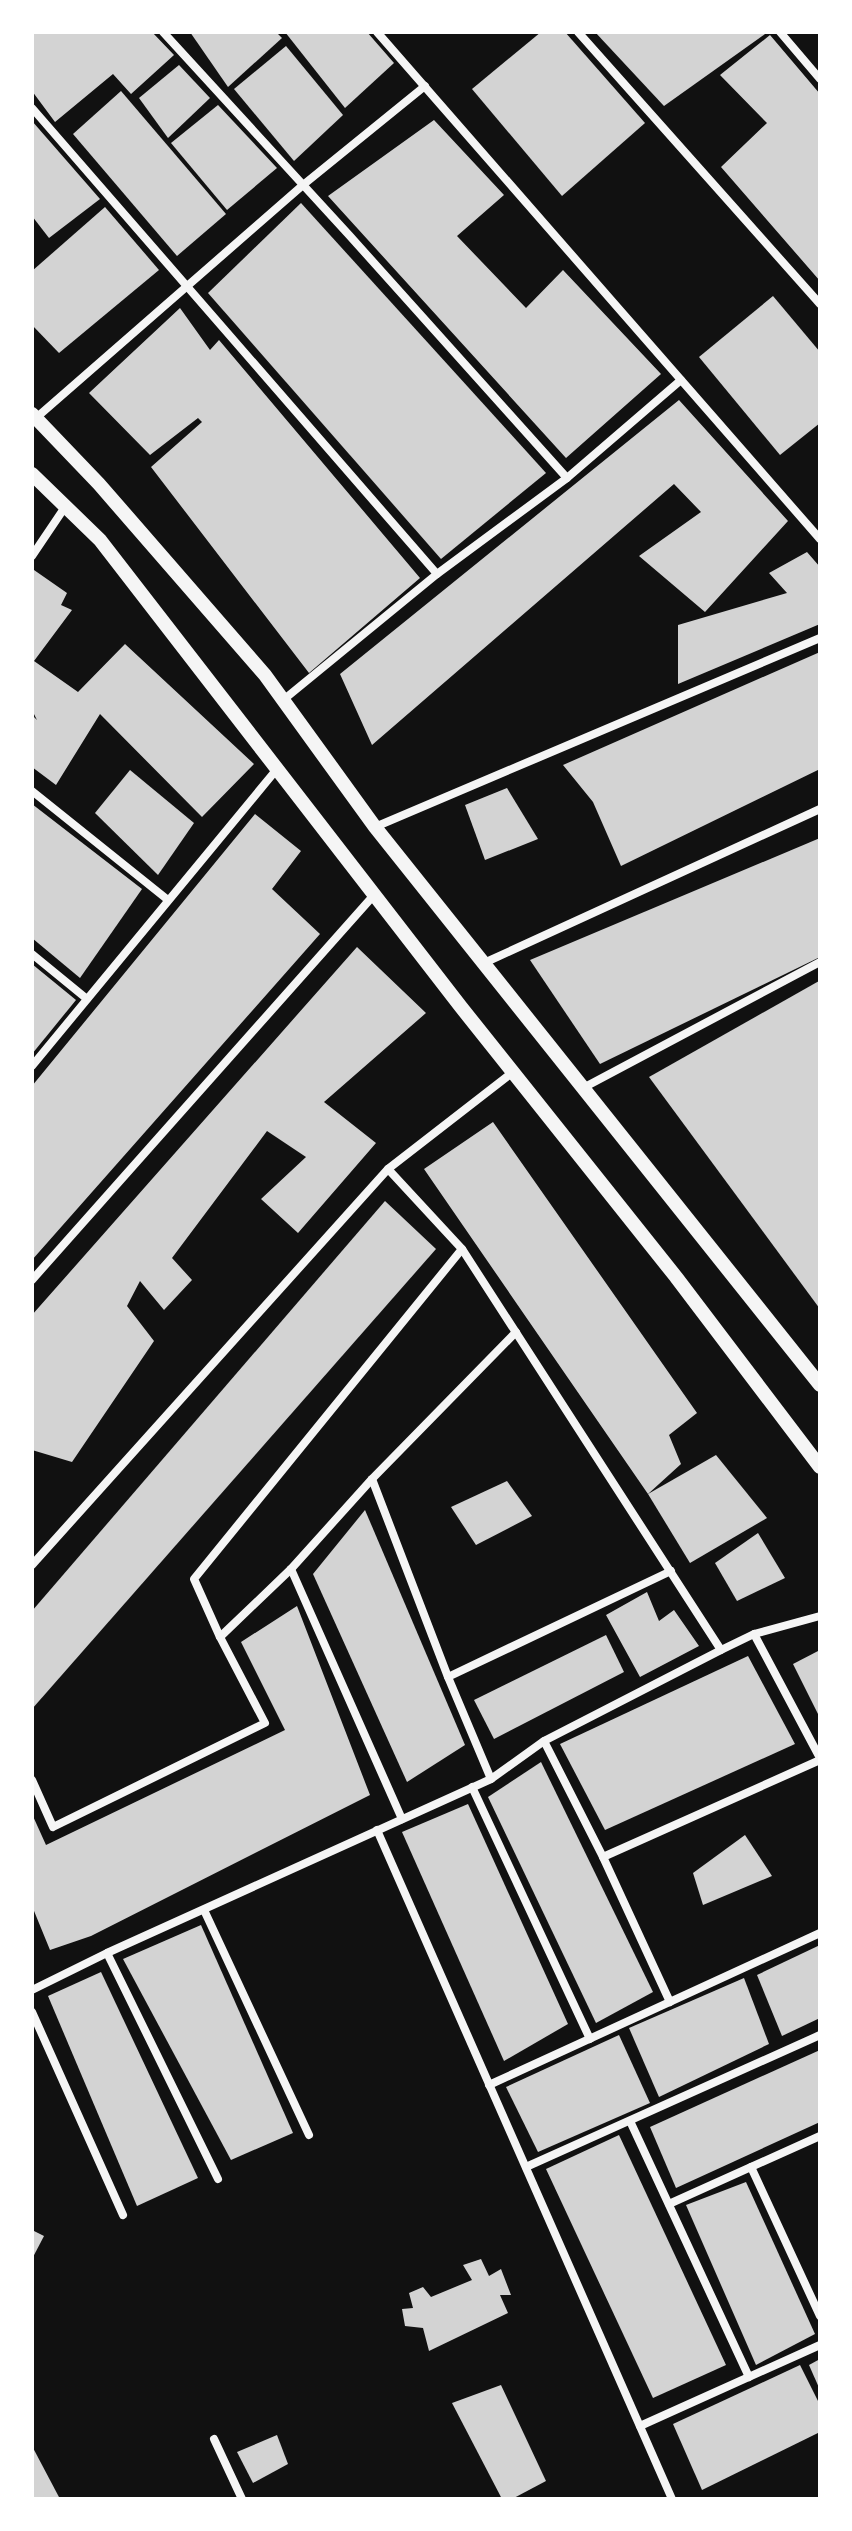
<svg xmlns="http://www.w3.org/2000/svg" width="852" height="2531" font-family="Literata,serif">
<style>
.building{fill:#d3d3d3}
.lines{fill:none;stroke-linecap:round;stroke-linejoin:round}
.minor{stroke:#f5f5f5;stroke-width:8}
.tertiary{stroke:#f5f5f5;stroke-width:14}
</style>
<rect width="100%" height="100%" fill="#111"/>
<!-- building -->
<g class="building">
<polygon points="36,32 152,32 174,55 131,94 113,74 55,122 32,91 32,36"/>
<polygon points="190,32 276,32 282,38 228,87"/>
<polygon points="285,32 367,32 394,63 345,108"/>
<polygon points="541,32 565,32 645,123 562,196 472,89"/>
<polygon points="595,32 763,32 765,34 664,106"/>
<polygon points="770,35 820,94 820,281 721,167 767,123 720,75"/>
<polygon points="286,46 343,115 294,161 234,89"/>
<polygon points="179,65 210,98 168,138 139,98"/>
<polygon points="121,91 226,214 177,256 73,134"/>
<polygon points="218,105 277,168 227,210 171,143"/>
<polygon points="434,120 504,195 457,236 526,308 563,270 661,374 566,458 328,196"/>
<polygon points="32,121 100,199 49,238 32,216"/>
<polygon points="301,203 546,473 441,559 208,293"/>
<polygon points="105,207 159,270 59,353 32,325 32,271"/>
<polygon points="773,296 820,352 820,423 780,455 699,357"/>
<polygon points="180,308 210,350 219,340 420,578 309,673 151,467 202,422 198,418 150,455 89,393"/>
<polygon points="679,400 788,521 705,612 639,556 701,512 674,484 372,745 340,674"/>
<polygon points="807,552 820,567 820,624 678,684 678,625 787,593 769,573"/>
<polygon points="34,570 67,593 61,605 72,610 34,661 32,659 32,574"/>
<polygon points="125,644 254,764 202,817 100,714 56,785 32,767 32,715 37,720 32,710 34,661 78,692"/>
<polygon points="820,652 820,769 621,866 593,802 563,765"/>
<polygon points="130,770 194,823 158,875 95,813"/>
<polygon points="507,788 538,839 485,860 465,805"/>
<polygon points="32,804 142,889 80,978 32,938"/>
<polygon points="255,814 301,851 272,889 320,934 32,1260 32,1086"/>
<polygon points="820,838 820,957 600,1064 530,960"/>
<polygon points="357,947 426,1013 324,1102 376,1143 298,1233 261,1199 306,1157 267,1131 172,1258 192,1280 164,1310 140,1281 127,1306 154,1341 72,1462 32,1450 32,1315"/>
<polygon points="32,964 76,1000 32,1054"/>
<polygon points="819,981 820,983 820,1309 649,1077"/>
<polygon points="493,1122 697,1413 669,1435 681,1464 648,1494 424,1169"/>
<polygon points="385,1201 436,1249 32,1709 32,1611"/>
<polygon points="716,1455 767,1518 690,1563 648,1494"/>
<polygon points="507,1481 532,1516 476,1545 451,1507"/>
<polygon points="365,1510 465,1745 407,1782 313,1574"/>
<polygon points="758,1533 785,1578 737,1601 715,1563"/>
<polygon points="647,1592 659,1621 674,1610 699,1646 640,1677 606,1615"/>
<polygon points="297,1606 370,1795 91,1936 50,1950 32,1906 32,1814 46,1845 285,1730 241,1642"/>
<polygon points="606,1635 624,1672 494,1739 474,1700"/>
<polygon points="820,1650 820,1718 793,1664"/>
<polygon points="748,1656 795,1744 605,1830 560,1744"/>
<polygon points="541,1762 653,1992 596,2023 488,1797"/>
<polygon points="468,1804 568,2024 504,2061 402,1832"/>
<polygon points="745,1835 772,1876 703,1905 693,1873"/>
<polygon points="201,1925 293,2133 231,2160 123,1959"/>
<polygon points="820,1945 820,2018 782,2036 757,1975"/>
<polygon points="101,1972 198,2178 137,2206 48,1996"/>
<polygon points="744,1978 769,2044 659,2097 629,2028"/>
<polygon points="619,2035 650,2103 538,2152 506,2087"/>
<polygon points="820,2050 820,2122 676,2188 650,2127"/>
<polygon points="619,2135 726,2365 653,2398 546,2169"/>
<polygon points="746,2182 815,2334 756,2365 686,2205"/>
<polygon points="32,2230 44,2236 32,2259"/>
<polygon points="481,2259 489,2276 501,2269 511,2295 500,2295 508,2313 429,2351 423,2328 405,2326 402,2309 413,2308 409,2293 423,2287 431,2297 472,2280 463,2265"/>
<polygon points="820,2359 820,2390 809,2365"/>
<polygon points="800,2365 820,2405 820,2432 702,2490 673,2424"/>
<polygon points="501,2385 546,2481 512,2499 502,2499 452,2403"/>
<polygon points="277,2435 288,2464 253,2483 237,2452"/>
<polygon points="32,2446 60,2499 32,2499"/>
</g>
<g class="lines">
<!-- minor -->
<g class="minor">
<polyline points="163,32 349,235 567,478 681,380"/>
<polyline points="377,32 820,539"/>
<polyline points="578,32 820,304"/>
<polyline points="780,32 820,79"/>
<polyline points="32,108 437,574"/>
<polyline points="36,418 303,185 425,86"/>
<polyline points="32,556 65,507"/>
<polyline points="282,701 437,574 567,478"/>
<polyline points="32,791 168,900"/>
<polyline points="375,827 820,638"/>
<polyline points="32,954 87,999"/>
<polyline points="484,963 820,809"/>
<polyline points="32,1066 277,769"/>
<polyline points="583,1088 820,962"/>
<polyline points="388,1169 462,1249 721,1650"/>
<polyline points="32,1280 374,895"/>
<polyline points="372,1479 448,1677 491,1779"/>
<polyline points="32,1565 388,1169 513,1072"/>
<polyline points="291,1569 402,1819"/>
<polyline points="754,1634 820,1758"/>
<polyline points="220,1637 291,1569 372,1479 516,1332"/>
<polyline points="448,1677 671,1571"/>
<polyline points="544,1741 603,1857 670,2002"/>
<polyline points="32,1780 53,1827 265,1723 220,1637 194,1579 462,1249"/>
<polyline points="472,1787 590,2039"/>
<polyline points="377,1830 672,2499"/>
<polyline points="603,1857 820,1760"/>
<polyline points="204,1910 309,2135"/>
<polyline points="107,1953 218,2179"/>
<polyline points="32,1990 107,1953 491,1779 544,1741 721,1650 754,1634 820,1616"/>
<polyline points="32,2012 123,2215"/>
<polyline points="489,2085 820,1933"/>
<polyline points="630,2121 749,2377"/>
<polyline points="526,2167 820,2035"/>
<polyline points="751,2167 820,2316"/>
<polyline points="669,2204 820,2136"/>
<polyline points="640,2426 820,2345"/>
<polyline points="214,2439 242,2499"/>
</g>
<!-- tertiary -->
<g class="tertiary">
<polyline points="32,414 99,484 265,675 375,827 820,1385"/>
<polyline points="32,474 100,540 461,1007 676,1277 820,1467"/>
</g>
</g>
<!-- border -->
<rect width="852" height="2531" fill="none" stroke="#ffffff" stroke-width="68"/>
</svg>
